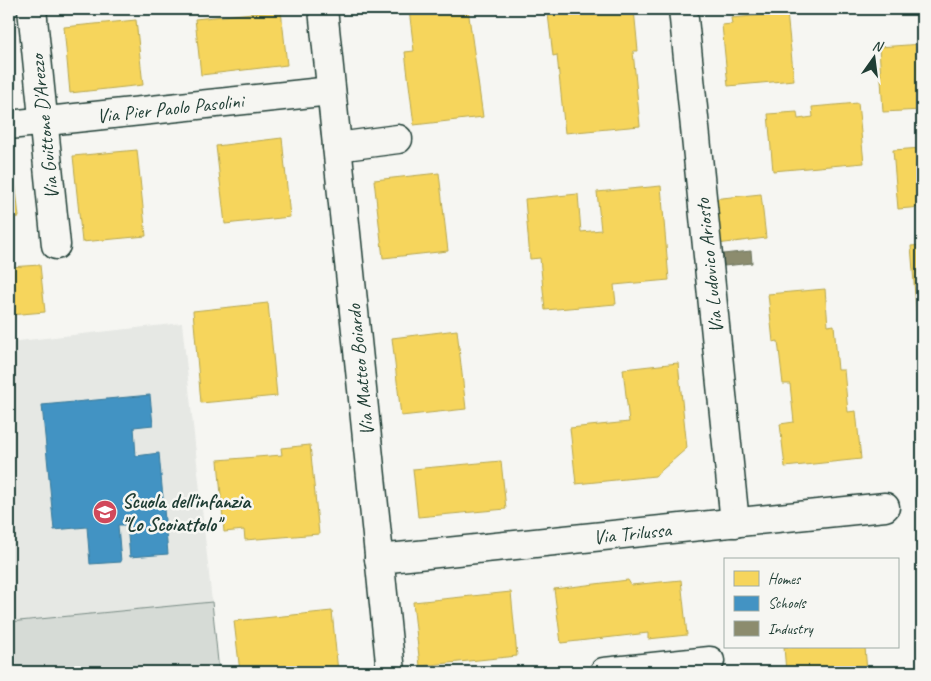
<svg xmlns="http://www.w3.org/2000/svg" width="931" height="681" font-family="Caveat,sans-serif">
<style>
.built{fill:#e6e8e4}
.green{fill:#d6dbd6;stroke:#7a8c85}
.homes{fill:#f6d55c;stroke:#b6a750}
.schools{fill:#4393c3;stroke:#387998}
.industry{fill:#8c8c6e;stroke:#6b745d}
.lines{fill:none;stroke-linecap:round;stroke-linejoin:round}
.minor-casing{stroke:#1f3d34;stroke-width:31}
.minor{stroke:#f6f6f2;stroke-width:28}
.labels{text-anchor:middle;stroke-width:5;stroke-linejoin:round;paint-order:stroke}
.street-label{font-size:20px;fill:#1f3d34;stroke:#f6f6f2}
.poi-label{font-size:20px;font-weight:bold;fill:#1f3d34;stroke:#f6f6f2;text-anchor:start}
</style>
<rect width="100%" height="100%" fill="#f6f6f2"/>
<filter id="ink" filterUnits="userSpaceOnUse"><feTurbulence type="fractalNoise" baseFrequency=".02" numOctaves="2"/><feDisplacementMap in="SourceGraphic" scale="10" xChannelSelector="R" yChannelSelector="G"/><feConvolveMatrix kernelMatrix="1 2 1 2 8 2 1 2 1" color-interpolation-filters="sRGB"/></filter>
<g filter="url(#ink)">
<!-- built -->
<polygon class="built" points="182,323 212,602 9,622 9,342"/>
<!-- green -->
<polygon class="green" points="212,602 219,672 10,672 9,622"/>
<!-- homes -->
<g class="homes">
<polygon points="409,9 468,9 483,117 414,125 405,52 414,51"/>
<polygon points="600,9 634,9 638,51 633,51 640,126 565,133 557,55 553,56 548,14"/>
<polygon points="281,10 287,65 201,75 195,19"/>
<polygon points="787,13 794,80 728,86 722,25 732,24 731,18"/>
<polygon points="136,20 143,85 70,93 64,27"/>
<polygon points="922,44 922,110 883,112 879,47"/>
<polygon points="858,103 864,163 773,171 768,114 797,112 798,119 813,117 812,107"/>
<polygon points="282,138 290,217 225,224 216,146"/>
<polygon points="922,148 922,207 898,209 893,150"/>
<polygon points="137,150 146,236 82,242 73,156"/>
<polygon points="13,162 19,217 9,218 9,163"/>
<polygon points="439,173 448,251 383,258 374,180"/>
<polygon points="661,186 669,280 614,285 616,304 545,310 540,258 530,259 525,199 578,194 581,232 601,230 597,192"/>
<polygon points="761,194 766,238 717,244 712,199"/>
<polygon points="922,245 922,381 911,246"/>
<polygon points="40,265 45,312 9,315 9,267"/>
<polygon points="825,289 828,326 834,325 838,370 844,370 848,412 856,411 861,459 785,467 780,424 794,422 790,384 783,384 778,341 773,342 768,294"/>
<polygon points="268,303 277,396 201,403 193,311"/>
<polygon points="457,330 466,409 401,416 392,338"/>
<polygon points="678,363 687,448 655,476 576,484 570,428 629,422 623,369"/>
<polygon points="310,445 319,534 245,540 244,530 224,532 218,460 282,455 281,448"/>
<polygon points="501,461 506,509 418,517 413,469"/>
<polygon points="628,580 631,585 681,580 687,635 648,639 648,633 561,643 554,589"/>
<polygon points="511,592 517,656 420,666 413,602"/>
<polygon points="332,611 338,672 240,672 234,621"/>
<polygon points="784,647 865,647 867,672 786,672"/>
</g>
<!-- schools -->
<polygon class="schools" points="150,395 153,425 134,427 136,456 159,453 168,554 130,557 127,525 118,525 121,562 90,564 87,527 54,530 42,405"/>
<!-- industry -->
<polygon class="industry" points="751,251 752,263 724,266 723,254"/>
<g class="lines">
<!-- minor casing -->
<g class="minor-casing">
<g id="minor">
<polyline points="32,9 56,245"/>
<polyline points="323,9 391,672"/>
<polyline points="683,9 735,523"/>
<polyline points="9,125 331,91"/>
<polyline points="337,147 398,139"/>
<polyline points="379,559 885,507"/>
<polyline points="604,672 710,661"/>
</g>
</g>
<!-- minor -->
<use href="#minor" class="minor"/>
</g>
</g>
<!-- icons -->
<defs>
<g id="school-disc" transform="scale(1.25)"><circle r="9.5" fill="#d1495b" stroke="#f6f6f2"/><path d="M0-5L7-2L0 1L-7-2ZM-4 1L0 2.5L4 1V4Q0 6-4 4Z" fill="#fff"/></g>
</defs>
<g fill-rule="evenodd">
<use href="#school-disc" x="105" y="512"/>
</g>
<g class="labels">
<!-- street labels -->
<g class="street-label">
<text transform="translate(170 108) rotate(-6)" y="7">Via Pier Paolo Pasolini</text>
<text transform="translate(44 127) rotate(-96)" y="7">Via Guittone D'Arezzo</text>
<text transform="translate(709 266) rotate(-96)" y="7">Via Ludovico Ariosto</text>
<text transform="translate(360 370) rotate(-96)" y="7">Via Matteo Boiardo</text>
<text transform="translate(632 533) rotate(-6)" y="7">Via Trilussa</text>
</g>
<!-- poi labels -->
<g class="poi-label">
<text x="122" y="508">Scuola dell'infanzia<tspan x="122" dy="23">"Lo Scoiattolo"</tspan></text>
</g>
</g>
<!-- margin -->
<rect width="931" height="681" fill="none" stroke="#f6f6f2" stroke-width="30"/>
<rect x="15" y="15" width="901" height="651" fill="none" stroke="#1f3d34" stroke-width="2" filter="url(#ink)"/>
<!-- legend -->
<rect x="724" y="558" width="175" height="90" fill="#f6f6f2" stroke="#a0aca6"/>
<rect x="734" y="571" width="25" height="15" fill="#f6d55c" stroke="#a0aca6"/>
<text x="768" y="584" font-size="15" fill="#1f3d34">Homes</text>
<rect x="734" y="596" width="25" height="15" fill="#4393c3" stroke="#a0aca6"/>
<text x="768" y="608" font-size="15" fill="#1f3d34">Schools</text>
<rect x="734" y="621" width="25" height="15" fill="#8c8c6e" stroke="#a0aca6"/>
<text x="768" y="634" font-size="15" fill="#1f3d34">Industry</text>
<!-- north arrow -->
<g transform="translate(874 58) rotate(14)" stroke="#f6f6f2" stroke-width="4" paint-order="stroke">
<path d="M0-4L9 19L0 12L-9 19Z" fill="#1f3d34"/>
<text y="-8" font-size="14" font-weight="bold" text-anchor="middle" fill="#1f3d34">N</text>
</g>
</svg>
